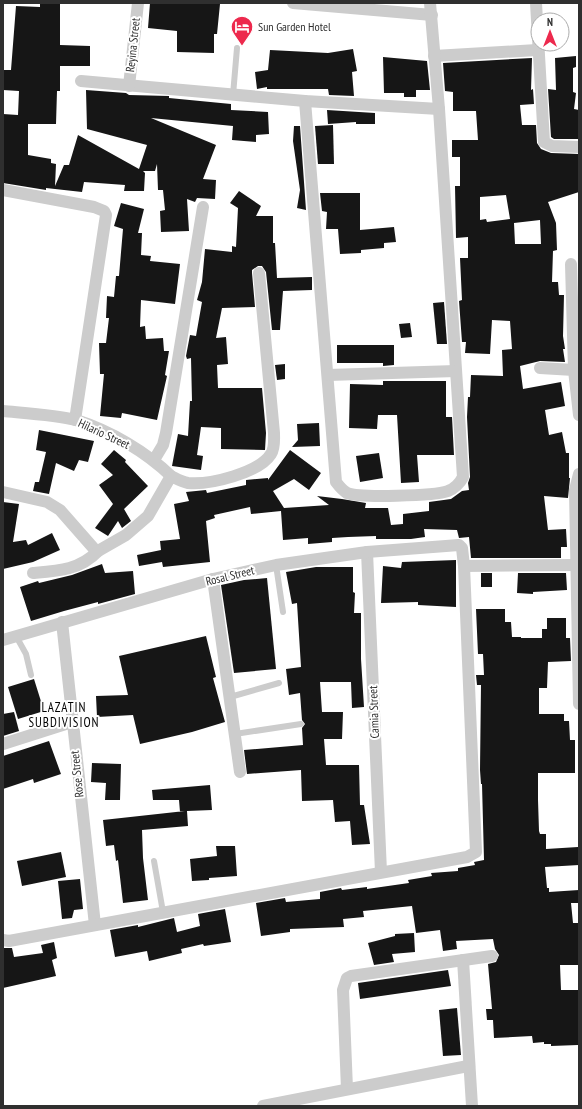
<svg xmlns="http://www.w3.org/2000/svg" width="582" height="1109" font-family="'PT Sans Narrow',sans-serif">
<style>
.building{fill:#161616;fill-rule:evenodd}
.lines{fill:none;stroke-linecap:round;stroke-linejoin:round}
.service{stroke:#ccc;stroke-width:6}
.minor{stroke:#ccc;stroke-width:12}
.labels{text-anchor:middle;stroke-width:4;stroke-linejoin:round;paint-order:stroke}
.poi-label{font-size:12px;fill:#2f2f2f;stroke:#fff;text-anchor:start}
.street-label{font-size:12px;fill:#2f2f2f;stroke:#fff}
.neighbourhood-label{font-size:13px;letter-spacing:1px;fill:#000;stroke:#fff}
</style>
<rect width="100%" height="100%" fill="#fff"/>
<!-- building -->
<g class="building">
<polygon points="40,3 60,3 60,45 90,46 90,66 60,66 60,91 57,91 56,124 28,124 28,155 51,159 51,163 56,164 55,186 64,165 69,165 78,135 139,169 147,145 87,129 86,90 126,93 129,95 169,96 169,98 231,104 231,110 268,112 269,134 256,135 256,142 232,140 233,126 151,118 216,145 203,179 216,180 215,199 197,198 195,202 187,199 189,231 161,232 160,211 165,210 163,190 158,190 157,164 155,171 143,171 145,173 144,191 124,191 125,185 84,182 82,192 46,188 46,190 3,183 3,114 18,115 19,91 3,90 3,70 11,70 16,6 40,7"/>
<polygon points="150,3 220,4 217,34 214,34 214,53 177,52 177,31 148,28"/>
<polygon points="353,49 357,71 352,72 354,96 329,95 328,89 267,89 267,87 257,89 255,72 268,70 270,50 328,53"/>
<polygon points="576,56 576,67 573,68 573,92 576,93 574,109 579,110 579,139 554,139 551,137 548,89 556,90 555,58"/>
<polygon points="383,57 427,61 430,90 416,90 416,97 404,97 404,93 384,93"/>
<path d="M532,58l-1,32 2,-1 1,15 -14,1 2,20h14l1,18 4,6 10,4 28,1v38l-31,10 8,21 1,27 -4,1 -1,31h6l1,13h5l-1,41 2,13h-2l2,13 -25,-1 -20,5 3,23 38,-7 4,24 -20,4 4,25 13,-3 4,21h3v25h1l-2,20 -24,-2 4,34 18,-1 1,18h-6v11h-90l-2,-21 -10,1 -2,-8 -33,-1 1,8 -14,2h-35v-3l-28,1 -16,1v4l-24,2v-6l-25,2 -2,-29 -30,3 -1,-7 -36,8 1,3 -9,3 4,41 -47,5 -1,-5 -23,4 -2,-11 24,-5 -1,-9 20,-2 -6,-35 15,-3 -3,-9 20,-2 1,3 39,-8v-5l22,-2v2l22,-30 31,23 -12,17 -15,-11 -21,12 11,17 45,-3 -12,-9 25,3 24,4 -1,5h23l3,17 12,-1v-10l26,-3v-9l22,-3 11,-8 7,-1 -1,-7 2,-6 -3,-60 1,-20h2l1,-22 32,1 -1,-26 10,-1 -2,-28 -18,-1 -2,34 -25,-1 1,-11h-4l-3,-41 3,-1 -2,-42h8v-21l-12,1 -1,-52h5v-29h-8v-17h26l-2,-29h-23v-19l-8,-1 -2,-28zM506,195l4,24 -23,3 -1,-3 -6,1v-23zM540,220l1,24h-26l-1,-21z"/>
<polygon points="327,110 375,113 375,124 356,124 356,122 328,124"/>
<polygon points="333,125 334,164 318,164 315,126"/>
<polygon points="294,126 300,126 306,210 297,208 300,190 293,141"/>
<polygon points="239,191 261,206 256,216 273,216 273,243 275,243 277,278 312,277 312,290 283,291 280,330 272,330 266,272 262,266 258,266 252,270 252,273 255,307 222,308 216,338 226,337 228,364 217,365 218,388 262,388 266,433 265,450 221,449 221,428 201,427 197,455 203,456 201,470 172,466 178,434 188,436 190,401 192,401 191,358 187,359 186,356 190,335 196,336 202,302 197,300 202,282 205,249 232,252 232,246 236,247 238,208 230,203"/>
<polygon points="320,193 360,193 360,230 394,227 396,242 384,243 384,248 361,250 361,253 340,254 338,229 326,229 327,212 322,211"/>
<polygon points="121,203 144,209 138,233 142,233 141,255 151,256 150,261 180,264 175,304 141,300 140,327 145,326 146,339 163,338 164,351 169,351 165,375 167,376 157,420 122,413 121,418 100,416 104,374 100,374 99,343 106,343 109,318 106,318 107,296 114,297 116,276 119,276 123,229 114,226"/>
<polygon points="444,302 447,344 437,344 433,303"/>
<polygon points="410,323 412,337 401,338 399,324"/>
<polygon points="337,345 394,345 394,365 383,366 383,363 337,363"/>
<polygon points="285,364 285,379 277,380 275,365"/>
<polygon points="383,381 446,381 446,417 452,417 454,455 417,455 419,482 401,483 397,415 378,415 377,429 349,428 350,384 383,385"/>
<polygon points="319,423 320,446 292,447 298,440 297,424"/>
<polygon points="39,430 94,441 88,462 79,460 74,471 56,463 49,494 33,491 35,482 39,482 46,452 36,450"/>
<polygon points="114,450 126,460 125,462 148,486 124,509 131,521 122,528 118,521 108,536 95,528 113,504 99,485 113,475 101,464"/>
<polygon points="379,453 383,478 360,482 356,456"/>
<polygon points="3,502 19,504 13,542 26,540 28,545 52,533 60,550 33,562 3,569"/>
<polygon points="456,560 456,607 418,605 418,602 381,603 383,566 401,568 402,562"/>
<polygon points="102,564 105,573 133,571 135,594 98,604 98,602 64,611 31,621 20,587 38,581 39,583 72,575"/>
<polygon points="316,567 353,567 353,592 355,593 354,613 361,613 361,659 364,707 352,708 351,682 320,682 322,712 343,712 342,739 324,739 326,765 359,765 360,805 364,805 370,844 352,845 350,821 335,822 333,800 302,801 301,770 247,774 244,750 303,745 302,728 305,724 302,720 300,693 289,695 286,669 301,667 297,603 292,604 286,572"/>
<rect x="481" y="573" width="11" height="14"/>
<polygon points="518,573 566,573 567,590 533,592 533,594 517,593"/>
<polygon points="267,578 276,669 234,673 221,585 244,580"/>
<polygon points="476,609 505,609 505,622 511,622 512,637 521,637 521,638 542,638 542,629 547,629 547,618 566,618 566,638 570,638 571,661 548,662 547,688 539,688 539,714 564,714 564,721 569,721 570,740 575,740 575,773 538,773 538,800 539,831 540,834 546,834 546,849 578,847 579,865 545,867 547,888 549,888 549,892 579,890 579,903 571,903 573,923 579,923 579,965 560,965 561,990 579,990 578,1045 551,1046 551,1044 544,1044 544,1042 533,1043 532,1036 494,1038 493,1020 487,1020 486,1009 492,1009 488,964 496,962 499,955 495,949 493,939 456,941 457,949 443,951 440,930 416,933 412,906 363,911 364,917 343,919 344,927 290,929 290,932 261,936 256,903 285,898 286,902 320,899 320,892 341,888 342,890 367,887 367,889 409,883 408,880 432,876 431,873 458,871 458,868 475,865 474,862 484,860 482,784 481,784 480,770 481,685 477,685 476,675 484,675 483,654 478,654"/>
<polygon points="206,636 216,677 213,678 225,722 192,732 140,744 133,715 97,717 96,696 128,695 119,656"/>
<polygon points="34,679 44,711 18,719 8,687"/>
<polygon points="14,712 19,731 3,736 3,714"/>
<polygon points="49,741 61,774 34,783 33,779 3,789 3,756"/>
<polygon points="92,763 121,764 120,800 105,800 106,783 91,782"/>
<polygon points="210,785 212,810 187,811 188,826 142,830 143,858 148,900 123,903 118,860 116,861 114,845 106,846 103,820 185,811 180,812 179,800 153,800 152,790"/>
<polygon points="216,846 235,846 237,876 209,878 209,880 192,881 190,859 217,856"/>
<polygon points="61,852 66,877 22,886 17,861"/>
<polygon points="80,879 83,909 74,910 72,918 62,919 58,881"/>
<polygon points="225,909 231,942 204,946 203,944 181,949 182,953 149,961 147,951 115,957 110,930 138,925 138,927 174,918 177,932 200,926 198,914"/>
<polygon points="414,933 415,952 392,954 394,962 374,965 368,943 395,936 395,934"/>
<polygon points="54,942 57,958 52,960 56,976 3,988 3,948 12,948 14,957 43,953 41,945"/>
<polygon points="448,970 451,986 360,999 358,983"/>
<polygon points="457,1008 461,1055 443,1056 439,1010"/>
</g>
<g class="lines">
<!-- service -->
<g class="service">
<polyline points="233,95 237,48"/>
<polyline points="276,565 283,612"/>
<polyline points="16,636 26,654 31,675"/>
<polyline points="230,697 279,683"/>
<polyline points="235,734 301,724"/>
<polyline points="154,861 163,912"/>
</g>
<!-- minor -->
<g class="minor">
<polyline points="293,3 432,15"/>
<polyline points="536,3 544,142 552,146 579,147"/>
<polyline points="434,56 537,50"/>
<polyline points="81,81 305,101 439,109"/>
<polyline points="129,86 138,3"/>
<path d="M305,101l31,381c3,4 6,8 11,11 11,5 88,3 101,-2 6,-2 12,-8 15,-14l-24,-368 -9,-106"/>
<polyline points="3,190 94,207 104,211 106,215 75,420"/>
<polyline points="571,264 574,370"/>
<polyline points="540,368 574,370 579,415"/>
<polyline points="328,375 456,371"/>
<path d="M3,411c21,2 54,4 73,9 35,11 70,32 95,56"/>
<polyline points="154,460 163,445 166,433 203,207"/>
<polyline points="579,474 575,490 579,704"/>
<path d="M3,492l44,10 13,8 36,41h2l28,-16 22,-19 23,-40c6,3 11,6 17,7 22,2 71,-10 83,-29 4,-6 3,-14 3,-21l-15,-160"/>
<polyline points="367,552 381,872"/>
<polyline points="464,566 579,565"/>
<path d="M33,573c25,-2 47,-3 65,-22"/>
<polyline points="213,579 240,772"/>
<polyline points="62,622 95,925"/>
<polyline points="3,640 213,579 276,565 367,552 459,545 462,548 464,566 476,852 467,857 9,941 3,940"/>
<polyline points="3,744 72,722"/>
<polyline points="463,960 472,1106"/>
<polyline points="347,1089 343,990 347,978 351,976 492,956"/>
<polyline points="263,1106 468,1066"/>
</g>
</g>
<!-- icons -->
<defs>
<g id="hotel-pin" transform="scale(1.15)"><path d="M0 17L-7.5 6A9.5 9.5 0 1 1 7.5 6Z" fill="#ed294d" stroke="#fff"/><path d="M-6-4.5h1.5V1H6V5H4.5V3h-9V5H-6ZM-4 0a1.8 1.8 0 1 1 3.6 0ZM.5 0V-2.5h3Q6-2.5 6 0Z" fill="#fff"/></g>
</defs>
<g fill-rule="evenodd">
<use href="#hotel-pin" x="242" y="27"/>
</g>
<g class="labels">
<!-- poi labels -->
<g class="poi-label">
<text x="258" y="31">Sun Garden Hotel</text>
</g>
<!-- street labels -->
<g class="street-label">
<text transform="translate(133 45) rotate(-84)" y="4">Reyina Street</text>
<text transform="translate(104 434) rotate(25)" y="4">Hilario Street</text>
<text transform="translate(230 576) rotate(-14)" y="4">Rosal Street</text>
<text transform="translate(374 712) rotate(-92)" y="4">Camia Street</text>
<text transform="translate(77 774) rotate(-96)" y="4">Rose Street</text>
</g>
<!-- neighbourhood labels -->
<g class="neighbourhood-label">
<text x="64" y="712">LAZATIN<tspan x="64" dy="15">SUBDIVISION</tspan></text>
</g>
</g>
<!-- border -->
<rect width="582" height="1109" fill="none" stroke="#2f2f2f" stroke-width="8"/>
<!-- north arrow -->
<g transform="translate(550 32)"><circle r="19" fill="#ffffff" stroke="#acacac"/>
<path d="M0-3L7 15L0 10L-7 15Z" fill="#ed294d"/>
<text y="-6" font-size="11" font-weight="bold" text-anchor="middle" fill="#2f2f2f">N</text>
</g>
</svg>
